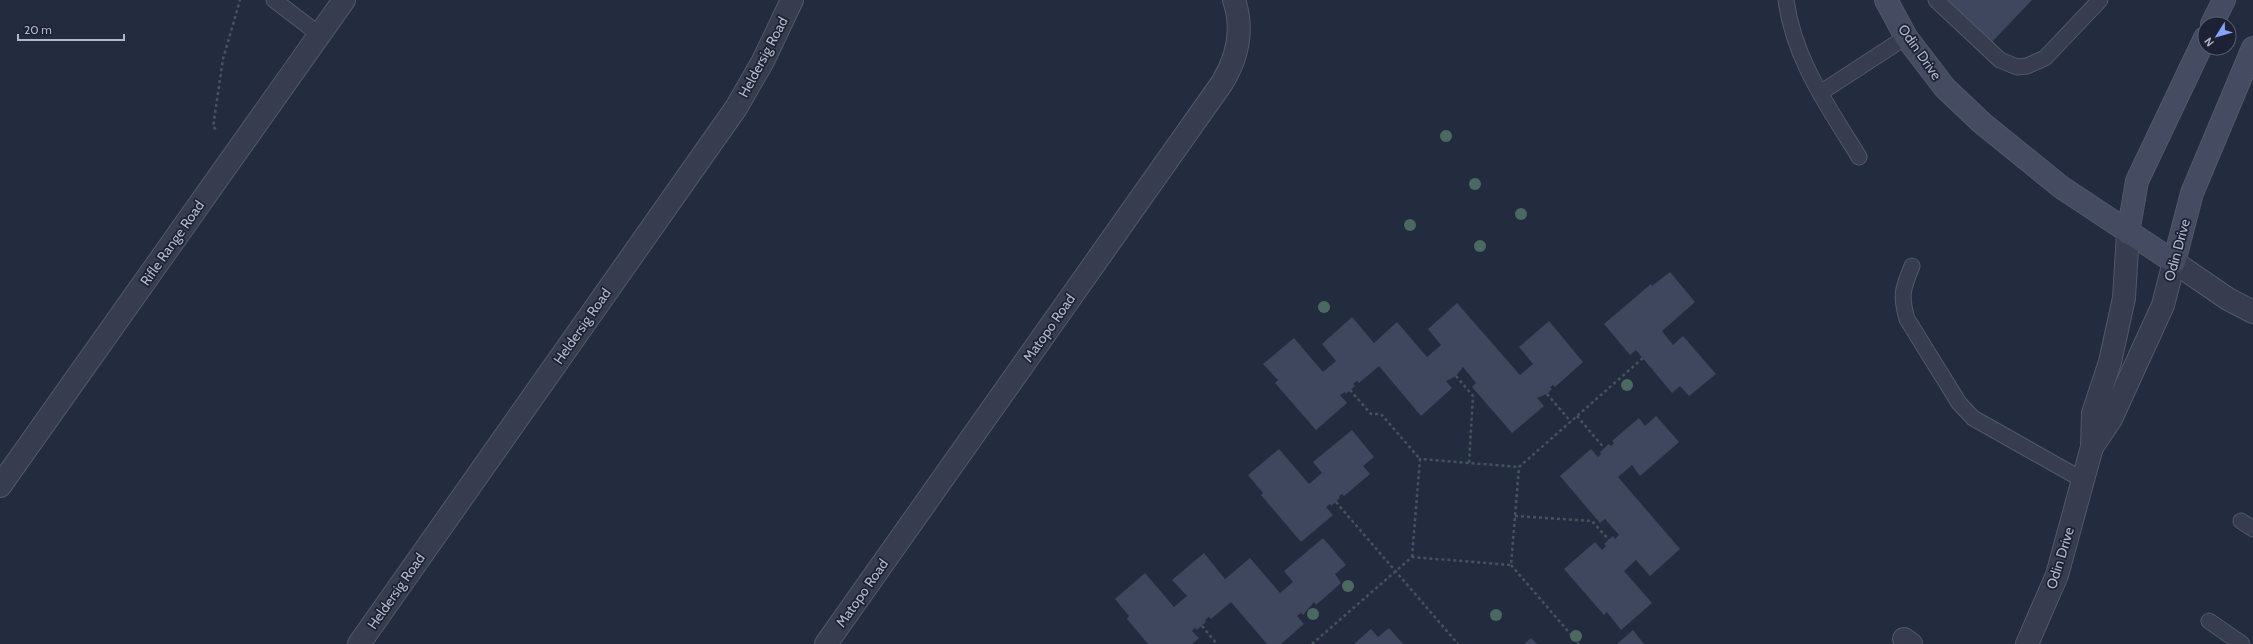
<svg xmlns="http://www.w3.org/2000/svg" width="2253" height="644" font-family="Cabin,sans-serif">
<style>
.building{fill:#3f475e}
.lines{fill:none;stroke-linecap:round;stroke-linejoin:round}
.lane-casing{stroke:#525869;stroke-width:17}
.street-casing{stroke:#525869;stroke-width:24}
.secondary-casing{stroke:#525869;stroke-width:24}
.path{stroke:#43555c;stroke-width:2.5;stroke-dasharray:3 3;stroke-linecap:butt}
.lane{stroke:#373d4e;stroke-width:15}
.street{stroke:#373d4e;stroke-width:22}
.secondary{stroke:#454b61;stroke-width:22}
.tree{fill:#4a6961}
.labels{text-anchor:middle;stroke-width:3.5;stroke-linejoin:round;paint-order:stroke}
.street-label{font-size:14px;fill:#b3b8c9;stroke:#1c2233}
</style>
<rect width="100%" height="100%" fill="#232b3e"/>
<!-- building -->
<g class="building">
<polygon points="1946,0 2032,0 1991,43"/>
<polygon points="1670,272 1695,302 1662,331 1673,345 1683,336 1716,374 1689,396 1680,386 1672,393 1636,350 1630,355 1604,324 1651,284 1652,286"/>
<polygon points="1457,303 1520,375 1533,364 1519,347 1549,321 1583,362 1555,387 1553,385 1550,387 1552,389 1547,394 1537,398 1544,406 1512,433 1472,387 1476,383 1463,367 1456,376 1446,381 1452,388 1421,416 1379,366 1359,383 1357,381 1353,384 1355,386 1346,394 1345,392 1340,395 1347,403 1316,430 1275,383 1278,380 1263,364 1294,338 1323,372 1336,361 1322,344 1352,317 1374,343 1397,322 1427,357 1441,345 1428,329"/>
<polygon points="1656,416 1679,442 1640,476 1632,465 1618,477 1680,549 1650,576 1636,560 1624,571 1652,603 1621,630 1607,612 1604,615 1564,569 1595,542 1602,550 1606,546 1604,544 1613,536 1615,539 1619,535 1605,519 1600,523 1560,476 1591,449 1598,457 1601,454 1600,452 1609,444 1611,446 1614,443 1612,441 1639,418 1645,426"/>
<polygon points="1352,430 1374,457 1363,466 1370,474 1344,496 1342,494 1339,496 1340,498 1331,506 1330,504 1326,507 1333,515 1301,542 1261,495 1263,493 1248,475 1279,449 1309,484 1322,473 1313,462"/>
<polygon points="1323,538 1346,565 1335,574 1341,583 1316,605 1314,602 1303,615 1301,613 1297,616 1304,624 1281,644 1267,644 1231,602 1211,619 1209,617 1205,620 1206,622 1197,630 1195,628 1192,631 1199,638 1192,644 1148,644 1127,619 1129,616 1115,599 1145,573 1174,607 1187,596 1172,580 1204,553 1225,579 1250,558 1280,593 1293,582 1284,571"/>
<polygon points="1389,628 1403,644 1354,644 1371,629 1378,637"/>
<polygon points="1633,630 1644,644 1617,644"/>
<polygon points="1531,638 1537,644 1524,644"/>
</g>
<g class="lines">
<!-- lane casing -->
<g class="lane-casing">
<g id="lane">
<polyline points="274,0 320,35"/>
<path d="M1786,0c8,60 42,106 73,157"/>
<polyline points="1936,0 2000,60 2017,67 2027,66 2045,58 2100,0"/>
<polyline points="1820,93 1906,37"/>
<path d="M1912,266c-9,22 -12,29 -5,53l52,84 14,15 110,62"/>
<polyline points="2241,521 2253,529"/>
<polyline points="2209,621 2242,644"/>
</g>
</g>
<!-- street casing -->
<g class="street-casing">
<g id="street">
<polyline points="2092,447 2111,419 2163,305 2174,262 2228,299 2253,312"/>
<polyline points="0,486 344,0"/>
<polyline points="1904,639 1911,644"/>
<polyline points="359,644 736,108 763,61 792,0"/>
<path d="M826,644l396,-561c16,-26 22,-53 12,-83"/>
<polyline points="2027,644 2057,575 2092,447 2093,413 2110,362 2124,298 2128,233"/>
</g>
</g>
<!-- secondary casing -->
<g class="secondary-casing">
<g id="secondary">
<polyline points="1886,0 1906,37 1945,88 1982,123 2061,187 2174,262 2192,193 2253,48"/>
<polyline points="2212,24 2224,0"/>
<polyline points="2128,233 2137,181 2205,38"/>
</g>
</g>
<!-- path -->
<g class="path">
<polyline points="216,129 213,127 223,59 240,0"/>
<polyline points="1456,376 1473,396 1469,463"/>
<polyline points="1350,390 1371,414 1381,414 1420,459"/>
<polyline points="1547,394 1571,422"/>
<polyline points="1577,416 1604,448"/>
<polyline points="1336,502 1458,644"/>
<polyline points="1515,516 1592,521 1609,540"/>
<polyline points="1412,557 1420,459 1519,467"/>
<polyline points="1511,565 1579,644"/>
<polyline points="1202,626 1217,644"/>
<polyline points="1312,644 1412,557 1511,565 1519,467 1643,358"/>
</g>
<!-- lane -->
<use href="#lane" class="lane"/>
<!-- street -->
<use href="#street" class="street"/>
<!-- secondary -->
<use href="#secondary" class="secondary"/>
</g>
<!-- trees -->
<g class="tree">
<circle cx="1446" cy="136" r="6"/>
<circle cx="1475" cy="184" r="6"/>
<circle cx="1521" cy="214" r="6"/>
<circle cx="1410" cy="225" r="6"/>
<circle cx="1480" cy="246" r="6"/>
<circle cx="1324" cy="307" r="6"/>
<circle cx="1627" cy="385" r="6"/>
<circle cx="1348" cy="586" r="6"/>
<circle cx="1313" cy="614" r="6"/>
<circle cx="1496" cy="615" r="6"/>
<circle cx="1576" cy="636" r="6"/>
</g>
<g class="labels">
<!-- street labels -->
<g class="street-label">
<text transform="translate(1920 52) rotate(55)" y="5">Odin Drive</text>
<text transform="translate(763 57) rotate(-62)" y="5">Heldersig Road</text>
<text transform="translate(172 243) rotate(-55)" y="5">Rifle Range Road</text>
<text transform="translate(2177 250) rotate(-75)" y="5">Odin Drive</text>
<text transform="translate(582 326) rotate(-55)" y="5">Heldersig Road</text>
<text transform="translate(1049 328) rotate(-55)" y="5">Matopo Road</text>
<text transform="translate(2060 558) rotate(-73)" y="5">Odin Drive</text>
<text transform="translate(396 591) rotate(-55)" y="5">Heldersig Road</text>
<text transform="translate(862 593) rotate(-55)" y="5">Matopo Road</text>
</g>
</g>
<!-- north arrow -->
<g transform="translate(2217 36) rotate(233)"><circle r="19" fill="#1c2233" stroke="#585e6f"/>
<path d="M0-3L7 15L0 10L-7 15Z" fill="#88a2fa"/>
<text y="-6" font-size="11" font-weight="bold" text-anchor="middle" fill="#b3b8c9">N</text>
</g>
<!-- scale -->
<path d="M18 34v6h106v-6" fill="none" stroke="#b3b8c9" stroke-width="2"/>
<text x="24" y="34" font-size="12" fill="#b3b8c9" stroke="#1c2233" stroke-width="3" paint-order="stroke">20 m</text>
</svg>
